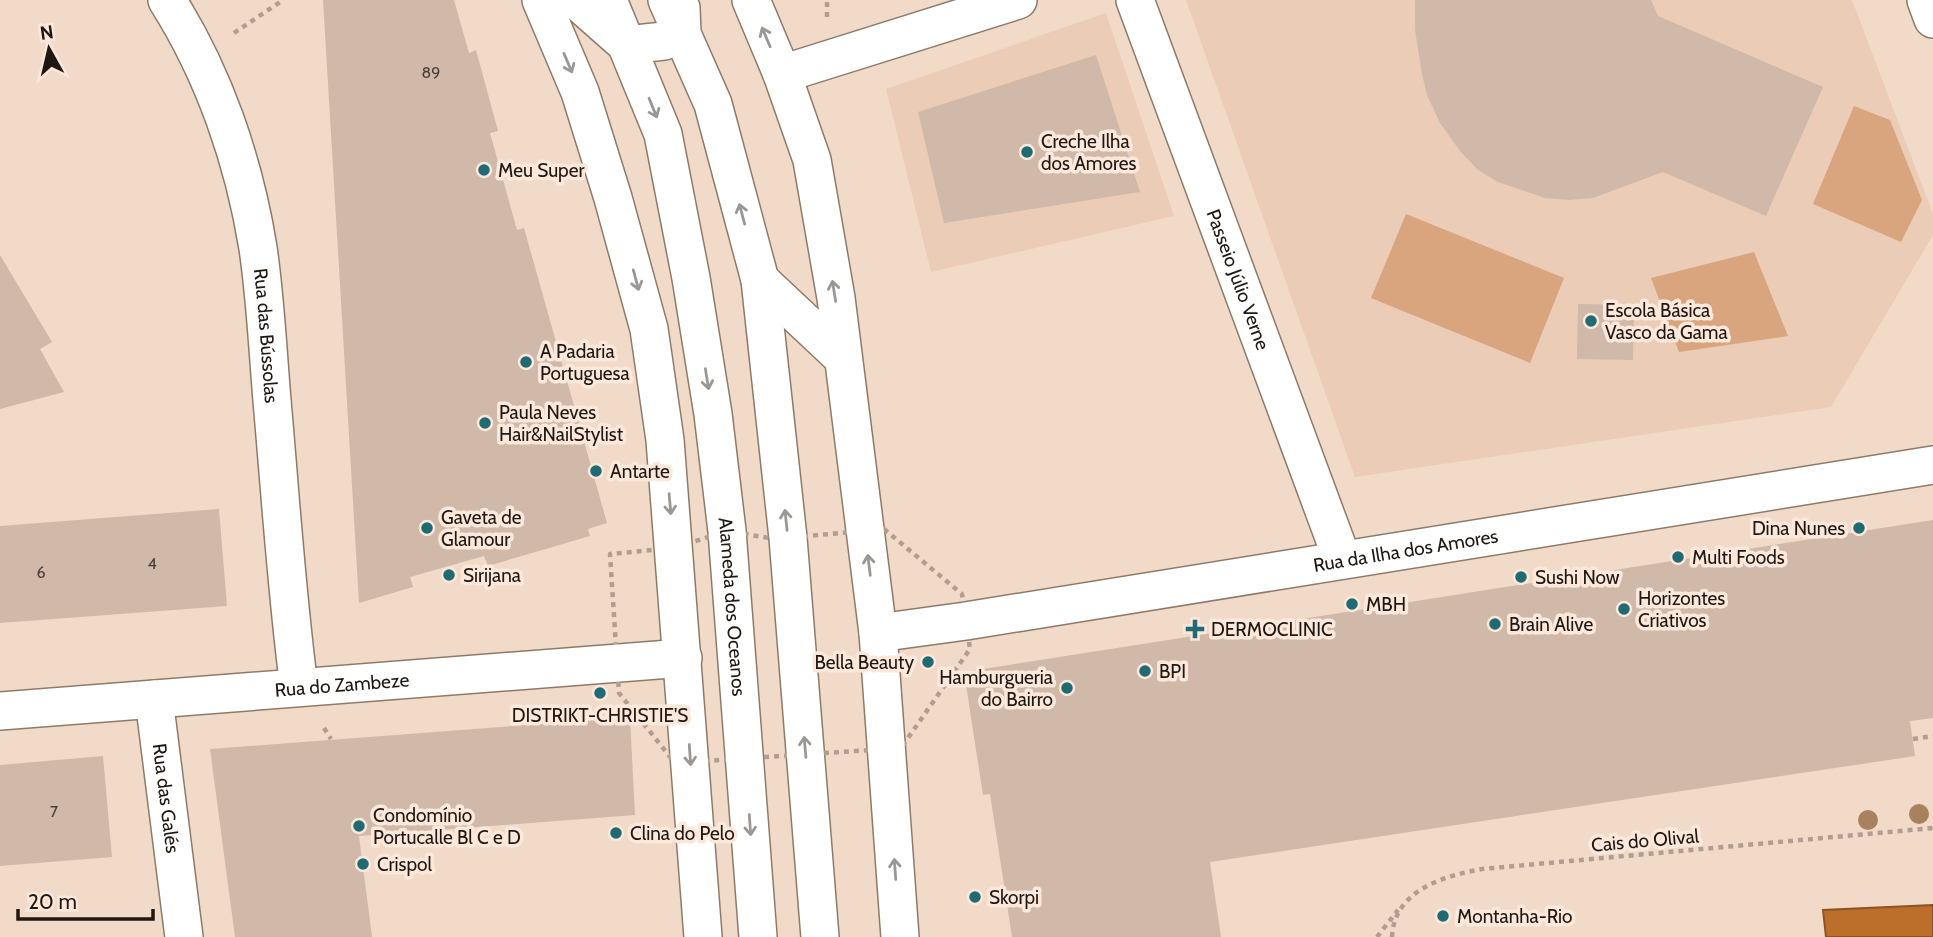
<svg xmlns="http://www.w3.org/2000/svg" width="1933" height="937" font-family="Cabin,sans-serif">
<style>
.built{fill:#eaccb7}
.green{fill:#d9a57e}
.water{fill:#bc6e2b;stroke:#8d5423;stroke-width:2}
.building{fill:#d0b9a9}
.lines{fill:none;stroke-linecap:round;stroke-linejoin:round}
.minor-casing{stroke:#8f7a6a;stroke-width:40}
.path{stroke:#b19e91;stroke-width:4.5;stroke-dasharray:5 5;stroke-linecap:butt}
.minor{stroke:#fff;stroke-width:37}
.tree{fill:#a8815d}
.oneway{stroke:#9a9794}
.poi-dot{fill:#1f6a73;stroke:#fce8db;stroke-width:2.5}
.labels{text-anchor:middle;stroke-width:7;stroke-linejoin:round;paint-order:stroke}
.number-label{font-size:16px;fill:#4b4037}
.poi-label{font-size:19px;fill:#1f1711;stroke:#fce8db;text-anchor:start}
.street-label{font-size:19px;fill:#1f1711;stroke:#fce8db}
</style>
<rect width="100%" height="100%" fill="#f2dac9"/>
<!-- built -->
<g class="built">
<polygon points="1186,0 1852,0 1933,214 1933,235 1831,407 1355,477"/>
<polygon points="1106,13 1174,216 931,272 886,89"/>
</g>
<!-- green -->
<g class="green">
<polygon points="1854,106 1890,120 1922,200 1901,242 1813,204"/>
<polygon points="1406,214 1564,278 1530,363 1371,298"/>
<polygon points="1754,252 1788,336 1679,352 1651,278"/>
</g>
<!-- water -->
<polygon class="water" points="1933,905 1933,937 1826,937 1823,910"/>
<!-- building -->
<g class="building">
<polygon points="323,0 454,0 469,53 476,50 498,131 490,133 517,230 524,228 607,523 588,529 590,536 488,566 484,556 410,577 413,587 359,603"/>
<polygon points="1415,0 1651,0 1658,16 1823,87 1766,216 1663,172 1593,198 1569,200 1545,198 1498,182 1478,170 1460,151 1440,123 1427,95 1422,74 1415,30"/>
<polygon points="1096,55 1140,192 944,223 918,112"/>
<polygon points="0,255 52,342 40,349 64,392 0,409"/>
<polygon points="1578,304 1634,305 1633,360 1577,359"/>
<polygon points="219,509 227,606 0,623 0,526"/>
<polygon points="1933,520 1933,718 1910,721 1915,756 1210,862 1221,937 1012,937 990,794 983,795 964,672"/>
<polygon points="630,717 635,815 359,836 372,937 235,937 210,749"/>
<polygon points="103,756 112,857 0,866 0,765"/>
</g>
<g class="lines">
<!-- minor casing -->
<g class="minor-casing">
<g id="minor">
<path id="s1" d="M167,0c47,74 77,161 91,248 8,54 10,109 15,164 8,92 14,184 26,275"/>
<polyline points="541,0 580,92 613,198 649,329 665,440 703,937"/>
<polyline points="576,0 627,45 664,41 682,33 681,8"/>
<path id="s2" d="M608,0l55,134 28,144 22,136 14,117 31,406"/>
<polyline points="667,0 713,104 760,280 788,538 820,937"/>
<polyline points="751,0 782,74 812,160 836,298 878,633 900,937"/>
<path id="s3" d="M1135,0l207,559"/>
<polyline points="1926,0 1933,19"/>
<polyline points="782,74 1018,0"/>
<polyline points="760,280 843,358"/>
<path id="s4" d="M878,633l88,-12 967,-156"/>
<path id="s5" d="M154,699l30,238"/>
<path id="s6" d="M0,711l683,-53"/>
</g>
</g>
<!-- path -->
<g class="path">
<polyline points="827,17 827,0"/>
<polyline points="234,33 283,0"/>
<polygon points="884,529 962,594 970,649 901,748 675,763 619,693 610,554 674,548 727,531 775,539"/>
<polyline points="324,728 331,739"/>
<polyline points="1913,739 1933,736"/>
<polyline points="1377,937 1398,910"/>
<path d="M1392,937c2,-47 52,-61 90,-68l451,-41"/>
</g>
<!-- minor -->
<use href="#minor" class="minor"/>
</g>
<!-- trees -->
<g class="tree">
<circle cx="1919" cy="814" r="10"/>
<circle cx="1868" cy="820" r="10"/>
</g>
<!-- one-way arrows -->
<defs><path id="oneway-shaft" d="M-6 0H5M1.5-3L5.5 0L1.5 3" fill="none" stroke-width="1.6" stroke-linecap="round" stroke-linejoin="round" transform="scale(1.75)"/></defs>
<g class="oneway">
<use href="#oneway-shaft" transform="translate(766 37) rotate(-113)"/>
<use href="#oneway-shaft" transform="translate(568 63) rotate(67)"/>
<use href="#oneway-shaft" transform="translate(653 108) rotate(68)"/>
<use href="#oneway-shaft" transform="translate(742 214) rotate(-105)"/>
<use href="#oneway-shaft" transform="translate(636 280) rotate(75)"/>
<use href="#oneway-shaft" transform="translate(834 291) rotate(-99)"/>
<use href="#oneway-shaft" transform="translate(707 379) rotate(81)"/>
<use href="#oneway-shaft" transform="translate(670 504) rotate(85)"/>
<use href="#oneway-shaft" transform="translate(786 520) rotate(-96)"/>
<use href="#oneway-shaft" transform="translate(869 565) rotate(-97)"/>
<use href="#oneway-shaft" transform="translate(805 747) rotate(-95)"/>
<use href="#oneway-shaft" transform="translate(690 755) rotate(86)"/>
<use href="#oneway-shaft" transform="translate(750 825) rotate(86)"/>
<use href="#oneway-shaft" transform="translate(895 869) rotate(-94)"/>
</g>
<!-- markers -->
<g class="poi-dot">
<circle cx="1027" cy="152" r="7"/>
<circle cx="484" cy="170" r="7"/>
<circle cx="1591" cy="321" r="7"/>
<circle cx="526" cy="362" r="7"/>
<circle cx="485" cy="423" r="7"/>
<circle cx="596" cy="471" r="7"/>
<circle cx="427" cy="528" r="7"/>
<circle cx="1859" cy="528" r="7"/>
<circle cx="1678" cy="557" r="7"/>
<circle cx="449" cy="575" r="7"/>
<circle cx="1521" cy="577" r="7"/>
<circle cx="1352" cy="604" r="7"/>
<circle cx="1624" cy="609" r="7"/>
<circle cx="1495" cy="624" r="7"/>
<path d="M1191.5 618.5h7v7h7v7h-7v7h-7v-7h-7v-7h7z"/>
<circle cx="928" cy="662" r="7"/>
<circle cx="1145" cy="671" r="7"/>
<circle cx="1067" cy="688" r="7"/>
<circle cx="600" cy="693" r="7"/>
<circle cx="359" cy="826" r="7"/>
<circle cx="616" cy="833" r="7"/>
<circle cx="363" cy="864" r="7"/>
<circle cx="975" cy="897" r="7"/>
<circle cx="1443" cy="916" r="7"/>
</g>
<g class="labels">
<!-- number labels -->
<g class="number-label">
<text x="431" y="78">89</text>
<text x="152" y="569">4</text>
<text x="41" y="578">6</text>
<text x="54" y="817">7</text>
</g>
<!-- poi labels -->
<g class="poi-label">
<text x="1041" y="148">Creche Ilha<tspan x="1041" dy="22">dos Amores</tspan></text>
<text x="498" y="177">Meu Super</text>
<text x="1605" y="317">Escola Básica<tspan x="1605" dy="22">Vasco da Gama</tspan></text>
<text x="540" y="358">A Padaria<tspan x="540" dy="22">Portuguesa</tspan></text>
<text x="499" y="419">Paula Neves<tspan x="499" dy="22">Hair&amp;NailStylist</tspan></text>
<text x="610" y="478">Antarte</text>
<text x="441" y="524">Gaveta de<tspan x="441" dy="22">Glamour</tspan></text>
<text x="1845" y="535" text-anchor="end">Dina Nunes</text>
<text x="1692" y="564">Multi Foods</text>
<text x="463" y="582">Sirijana</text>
<text x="1535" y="584">Sushi Now</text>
<text x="1638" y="605">Horizontes<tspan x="1638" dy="22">Criativos</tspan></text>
<text x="1366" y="611">MBH</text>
<text x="1509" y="631">Brain Alive</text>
<text x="1211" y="636">DERMOCLINIC</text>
<text x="914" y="669" text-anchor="end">Bella Beauty</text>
<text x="1159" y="678">BPI</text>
<text x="1053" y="684" text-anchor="end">Hamburgueria<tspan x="1053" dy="22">do Bairro</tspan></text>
<text x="600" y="722" text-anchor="middle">DISTRIKT-CHRISTIE'S</text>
<text x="373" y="822">Condomínio<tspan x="373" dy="22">Portucalle Bl C e D</tspan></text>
<text x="630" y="840">Clina do Pelo</text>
<text x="377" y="871">Crispol</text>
<text x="989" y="904">Skorpi</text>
<text x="1457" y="923">Montanha-Rio</text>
</g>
<!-- street labels -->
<g class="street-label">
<text dy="7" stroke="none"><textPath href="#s3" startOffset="298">Passeio Júlio Verne</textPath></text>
<text dy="7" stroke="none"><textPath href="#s1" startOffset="354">Rua das Bússolas</textPath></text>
<text dy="7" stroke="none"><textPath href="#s4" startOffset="534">Rua da Ilha dos Amores</textPath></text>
<text dy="7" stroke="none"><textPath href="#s2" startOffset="623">Alameda dos Oceanos</textPath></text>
<text dy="7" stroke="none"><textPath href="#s6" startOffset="343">Rua do Zambeze</textPath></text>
<text dy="7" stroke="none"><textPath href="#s5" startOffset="100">Rua das Galés</textPath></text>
<text transform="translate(1645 840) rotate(-5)" y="7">Cais do Olival</text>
</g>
</g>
<!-- north arrow -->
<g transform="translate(49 49) rotate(352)" stroke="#fce8db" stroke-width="5" paint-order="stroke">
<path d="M0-5L12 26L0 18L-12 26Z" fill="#1f1711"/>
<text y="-10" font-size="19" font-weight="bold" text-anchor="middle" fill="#1f1711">N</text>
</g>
<!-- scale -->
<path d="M18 909v10h135v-10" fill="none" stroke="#1f1711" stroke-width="3.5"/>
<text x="28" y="909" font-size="21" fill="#1f1711" stroke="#fce8db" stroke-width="5" paint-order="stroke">20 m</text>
</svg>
